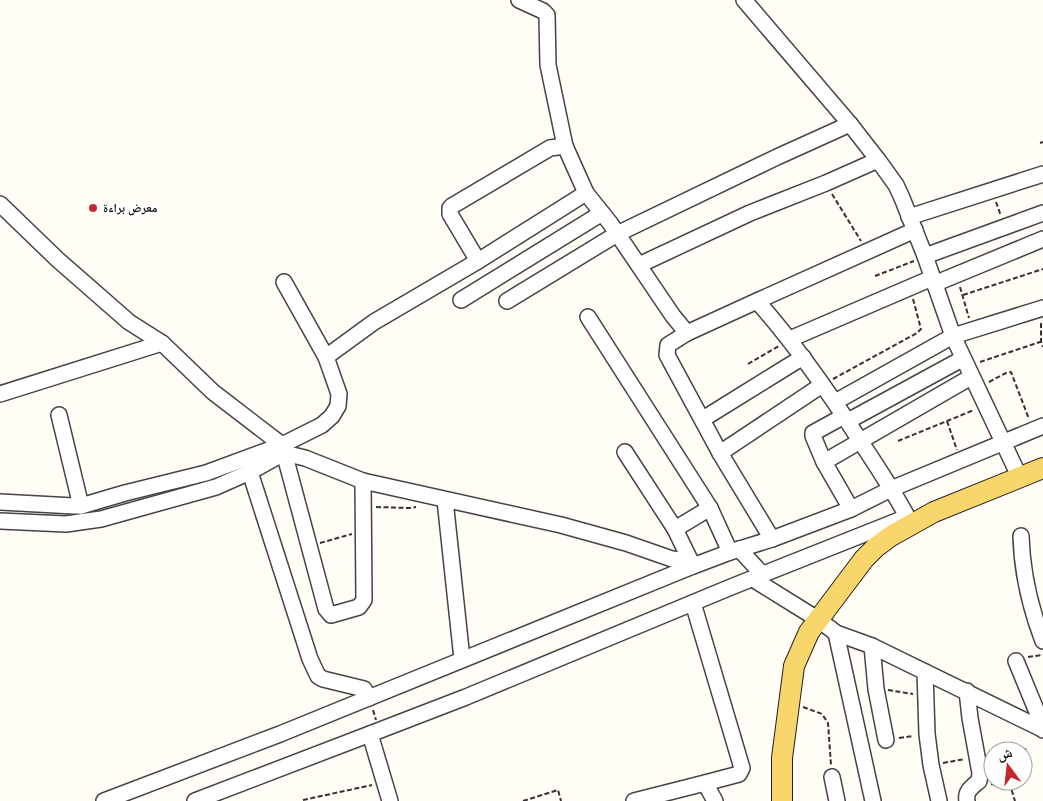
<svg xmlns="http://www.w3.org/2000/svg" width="1043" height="801" font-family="'Roboto Serif','Noto Naskh Arabic',serif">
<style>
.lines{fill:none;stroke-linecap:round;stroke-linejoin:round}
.minor-casing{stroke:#444;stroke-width:18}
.major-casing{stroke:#222;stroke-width:22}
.path{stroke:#333;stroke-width:2;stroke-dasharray:5 2.5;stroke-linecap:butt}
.minor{stroke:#fff;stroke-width:15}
.major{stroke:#f9d66b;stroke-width:20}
.poi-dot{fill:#c4262e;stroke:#fff;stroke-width:2}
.labels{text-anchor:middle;stroke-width:5;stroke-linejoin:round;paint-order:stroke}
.poi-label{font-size:12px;font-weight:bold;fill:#111;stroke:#fff;text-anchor:start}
</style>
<rect width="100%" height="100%" fill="#fffdf5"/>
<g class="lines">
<!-- minor casing -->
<g class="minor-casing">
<g id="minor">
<polyline points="519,0 543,11 547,15 548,65 565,146"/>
<polyline points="744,0 850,124 878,160"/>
<polyline points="0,204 57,259 129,322 162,343 213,392 282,445 326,609 331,615 359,607 364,600 363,481 561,525 626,543 672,559 691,561"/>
<polyline points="909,217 1043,174"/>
<polyline points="925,256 1043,213"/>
<polyline points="478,261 450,214 450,208 452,206 550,148 565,146 586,193"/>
<polyline points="639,265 750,213 826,183 878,160 896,185 902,198 925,256 953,336 1019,476"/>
<polyline points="284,282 326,357"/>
<polyline points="934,284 1043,239"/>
<polyline points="461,300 602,213"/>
<polyline points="507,301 617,234 777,157 850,124"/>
<polyline points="757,301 687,333 668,345 667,355 720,453 772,539"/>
<polyline points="588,317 710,508"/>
<polyline points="790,339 932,278"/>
<polyline points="0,394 162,343"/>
<polyline points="835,402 953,336 1043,308"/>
<polyline points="59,415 81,506"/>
<polyline points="844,416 813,433 813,436 824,462 851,509"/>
<polyline points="703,419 803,357"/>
<polyline points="848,421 962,359"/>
<polyline points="625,452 675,529 693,566"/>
<polyline points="720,453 822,385"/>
<polyline points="824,462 971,377"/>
<polyline points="250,472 310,659 318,676 323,679 364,689 369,698"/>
<polyline points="445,500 462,659"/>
<polyline points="0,502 74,506 81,506 125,493 206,473 282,445 322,425 332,416 338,406 339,394 326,357 374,322 478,261 586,193 610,223 673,316 687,333"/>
<polyline points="0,521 66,524 101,519 216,487 250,472 284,453 305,458 363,481"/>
<path d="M911,524c-15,-30 -34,-57 -52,-85 -31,-48 -64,-95 -102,-138l158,-71"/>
<polyline points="675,529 710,508 730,552 772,539 851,509 891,489 1043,426"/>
<path d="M1021,536c1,36 9,71 22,105"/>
<polyline points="739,549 763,575"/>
<polyline points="753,579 819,620 836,633 872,646 1042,729"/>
<polyline points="693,603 742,768 739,774 705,783"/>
<polyline points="836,633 873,801"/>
<polyline points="872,646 876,689 886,740"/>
<polyline points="1016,661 1037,712 1043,730"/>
<polyline points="925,672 927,734 931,765 939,801"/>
<polyline points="832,777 837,801"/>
<polyline points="104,801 280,734 693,566 730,552"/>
<polyline points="195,801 370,734"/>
<polyline points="390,801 370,734 466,697 731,587 907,517"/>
<polyline points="634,801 705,783 715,801"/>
<path d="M967,801c-2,-10 5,-14 12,-20l1,-8 -10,-55 -3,-27"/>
</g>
</g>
<!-- major casing -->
<g class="major-casing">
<polyline id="major" points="782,801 782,758 794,666 809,632 864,559 876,547 891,536 934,512 1043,468"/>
</g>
<!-- path -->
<g class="path">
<polyline points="1040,143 1043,142"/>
<polyline points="832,194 861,241"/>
<polyline points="996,202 1001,216"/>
<polyline points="875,276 914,261"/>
<polyline points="960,287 969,318"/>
<polyline points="963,295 1043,269"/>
<polyline points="1041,323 1041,342 1043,347"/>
<polyline points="980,362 1043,341"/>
<polyline points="748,364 779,346"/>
<polyline points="833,379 917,333 921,329 913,299"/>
<polyline points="989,382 1006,373 1011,372 1029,419"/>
<polyline points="947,421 957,450"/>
<polyline points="898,441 974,410"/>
<polyline points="376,507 410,508 416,507"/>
<polyline points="320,543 352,534"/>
<polyline points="1028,657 1043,655"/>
<polyline points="888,690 913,694"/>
<polyline points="803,707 822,714 828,723 831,765"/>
<polyline points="373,710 376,720"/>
<polyline points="899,738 914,736"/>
<polyline points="1014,751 1028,749"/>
<polyline points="943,763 965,759"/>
<polyline points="991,784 1011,788 1015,801"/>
<polyline points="303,800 372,785"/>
<polyline points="523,801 558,790 561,801"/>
</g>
<!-- minor -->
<use href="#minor" class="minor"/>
<!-- major -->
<use href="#major" class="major"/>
</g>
<!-- markers -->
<circle class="poi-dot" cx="93" cy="208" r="5"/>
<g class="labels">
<!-- poi labels -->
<g class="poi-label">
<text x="103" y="212">معرض براءة</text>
</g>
</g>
<!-- north arrow -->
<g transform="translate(1008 766) rotate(345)"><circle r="24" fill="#ffffff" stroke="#a0a0a0"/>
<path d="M0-4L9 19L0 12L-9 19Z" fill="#c4262e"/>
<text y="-8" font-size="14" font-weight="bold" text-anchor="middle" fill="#111111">ش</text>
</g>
</svg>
